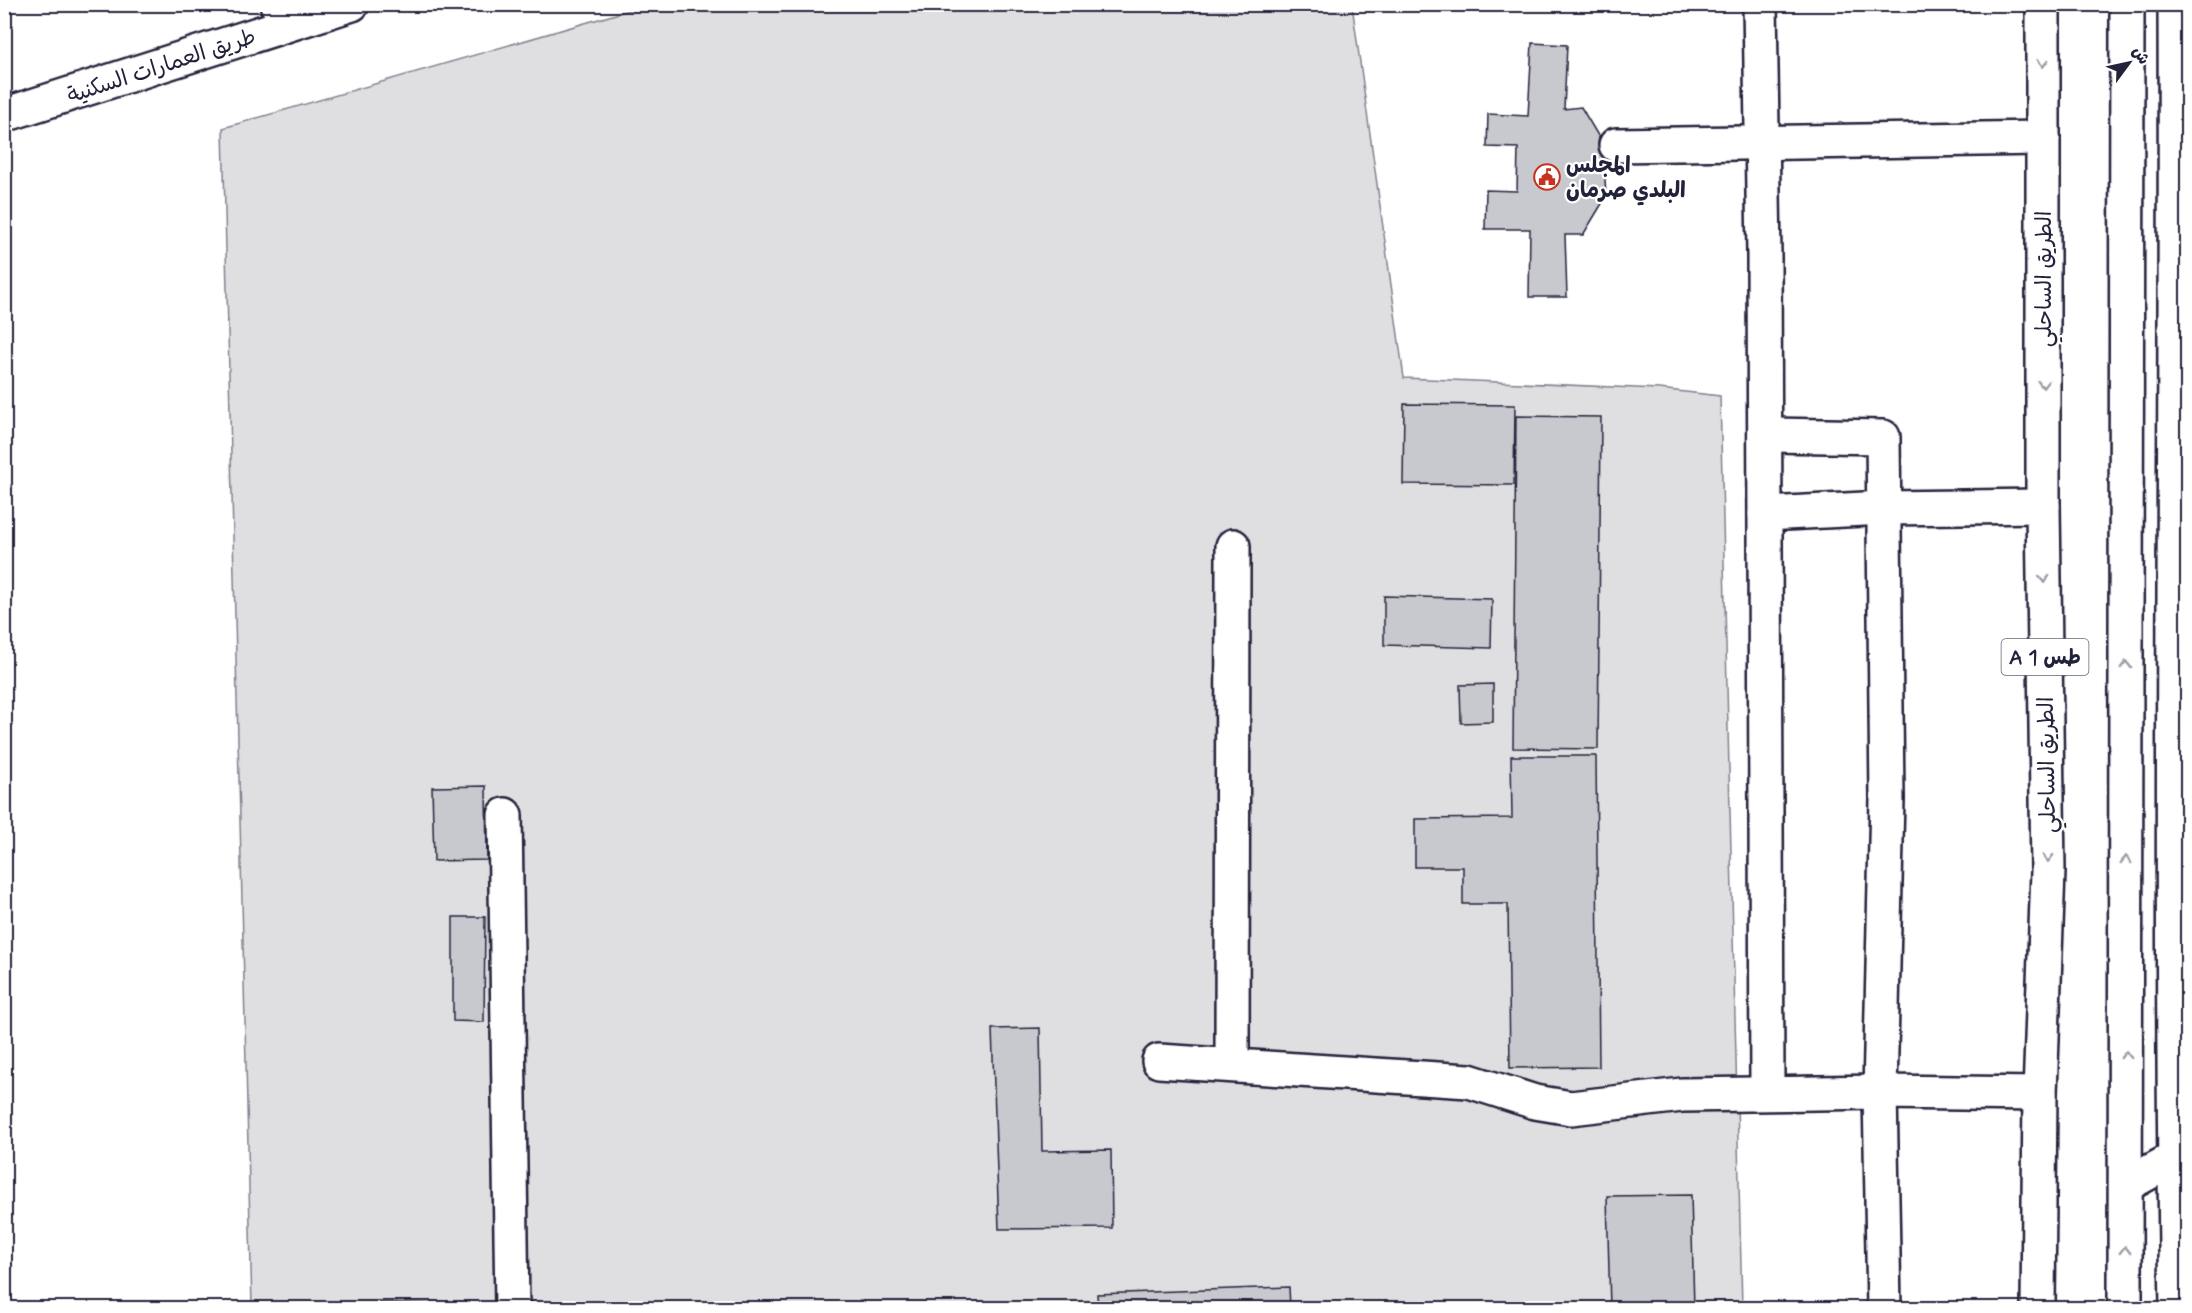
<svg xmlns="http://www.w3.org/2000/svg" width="2192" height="1313" font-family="Mynerve,'Playpen Sans Arabic',sans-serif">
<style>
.pitch{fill:#dfdfe2;stroke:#80808e;stroke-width:1.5}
.building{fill:#c8c8cf;stroke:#22223b;stroke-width:1.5}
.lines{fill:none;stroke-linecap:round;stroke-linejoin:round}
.minor-casing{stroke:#22223b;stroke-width:38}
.major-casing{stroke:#22223b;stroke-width:38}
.highway-casing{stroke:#22223b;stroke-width:38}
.minor{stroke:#fff;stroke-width:33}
.major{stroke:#fff;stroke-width:33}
.highway{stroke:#fff;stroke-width:33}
.oneway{stroke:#9c9ca7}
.labels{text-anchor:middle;stroke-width:4.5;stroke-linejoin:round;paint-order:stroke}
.shield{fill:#fff;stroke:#646476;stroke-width:1.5}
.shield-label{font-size:21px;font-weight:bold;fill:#22223b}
.street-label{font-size:22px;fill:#22223b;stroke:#fff}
.poi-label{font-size:22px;font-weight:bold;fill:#22223b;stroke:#fff;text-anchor:start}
</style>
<rect width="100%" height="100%" fill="#fff"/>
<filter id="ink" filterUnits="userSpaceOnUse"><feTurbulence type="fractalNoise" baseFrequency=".0167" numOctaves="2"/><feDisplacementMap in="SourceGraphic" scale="12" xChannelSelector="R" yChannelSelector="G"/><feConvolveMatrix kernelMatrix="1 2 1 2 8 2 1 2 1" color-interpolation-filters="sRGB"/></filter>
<g filter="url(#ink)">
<!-- pitch -->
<polygon class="pitch" points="647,5 1352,5 1404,378 1659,389 1720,396 1742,1308 252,1308 223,128"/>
<!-- building -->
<g class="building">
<polygon points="1532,43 1567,45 1564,109 1581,107 1603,144 1606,197 1583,235 1565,235 1567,297 1529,297 1530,229 1485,229 1486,190 1517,191 1518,148 1487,147 1488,114 1528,116"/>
<polygon points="1404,404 1515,405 1514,485 1403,484"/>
<polygon points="1516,416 1601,417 1598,749 1513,748"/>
<polygon points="1384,596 1492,599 1491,648 1384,645"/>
<polygon points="1493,684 1493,722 1461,723 1460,685"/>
<polygon points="1511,756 1596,756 1599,1067 1510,1068 1508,904 1463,904 1463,867 1415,867 1415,819 1512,818"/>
<polygon points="486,786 487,860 434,861 432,787"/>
<polygon points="453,917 485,917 484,1022 453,1021"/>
<polygon points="1040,1028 1042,1151 1111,1150 1112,1228 999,1229 992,1029"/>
<polygon points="1691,1195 1694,1308 1610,1308 1607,1196"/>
<polygon points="1289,1287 1290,1308 1098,1308 1097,1294"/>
<polygon points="379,1303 445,1304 445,1308 379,1308"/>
</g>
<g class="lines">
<!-- minor casing -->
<g class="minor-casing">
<g id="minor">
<polyline points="277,4 288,24"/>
<polyline points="1760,4 1764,255 1767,1093"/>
<path d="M2175,4c2,435 -6,870 2,1304"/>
<polyline points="1616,145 2043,138"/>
<polyline points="1765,435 1883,437 1887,799 1880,1092 1884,1308"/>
<polyline points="1765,514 1884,508 2043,506"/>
<polyline points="505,815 512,1308"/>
<polyline points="1159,1061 1469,1081 1535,1102 1571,1108 1682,1095 1880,1092 2040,1094"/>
<polyline points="1232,1065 1233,546"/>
<polyline points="2126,1185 2188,1151"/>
</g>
</g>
<!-- major casing -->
<g class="major-casing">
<polyline id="major" points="4,115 352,4"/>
</g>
<!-- highway casing -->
<g class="highway-casing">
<g id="highway">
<polyline points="2038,1308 2040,1094 2048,871 2043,506 2043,4"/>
<polyline points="2125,1308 2127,4"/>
</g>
</g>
<!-- minor -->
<use href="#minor" class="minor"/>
<!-- major -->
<use href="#major" class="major"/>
<!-- highway -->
<use href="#highway" class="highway"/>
</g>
<!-- one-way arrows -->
<defs><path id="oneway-chevron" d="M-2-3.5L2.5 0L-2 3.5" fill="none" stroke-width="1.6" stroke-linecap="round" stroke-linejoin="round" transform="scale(1.5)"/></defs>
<g class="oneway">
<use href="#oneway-chevron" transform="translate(2043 63) rotate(90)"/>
<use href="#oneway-chevron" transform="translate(2043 384) rotate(90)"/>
<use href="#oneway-chevron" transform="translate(2044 579) rotate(89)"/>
<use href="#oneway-chevron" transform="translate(2126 665) rotate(-90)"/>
<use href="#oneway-chevron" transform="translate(2048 858) rotate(89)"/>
<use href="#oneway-chevron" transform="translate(2126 860) rotate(-90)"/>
<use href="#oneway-chevron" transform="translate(2126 1055) rotate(-90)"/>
<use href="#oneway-chevron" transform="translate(2125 1250) rotate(-90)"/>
</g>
</g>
<!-- icons -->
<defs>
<g id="civic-ring" transform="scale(1.35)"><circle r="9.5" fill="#fff" stroke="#c8321e" stroke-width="1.5"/><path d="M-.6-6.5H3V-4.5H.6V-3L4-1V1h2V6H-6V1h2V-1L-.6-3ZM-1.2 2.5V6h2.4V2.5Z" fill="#c8321e"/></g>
</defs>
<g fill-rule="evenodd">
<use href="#civic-ring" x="1547" y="177"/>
</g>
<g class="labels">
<!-- shield labels -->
<rect class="shield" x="2001.5" y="639" width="87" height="36" rx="4.5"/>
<g class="shield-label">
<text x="2045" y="664">A 1 طس</text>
</g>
<!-- street labels -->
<g class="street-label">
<text transform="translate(161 65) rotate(-18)" y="8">طريق العمارات السكنية</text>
<text transform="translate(2043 279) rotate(-90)" y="8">الطريق الساحلي</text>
<text transform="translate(2046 765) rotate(-91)" y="8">الطريق الساحلي</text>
</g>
<!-- poi labels -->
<g class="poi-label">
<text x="1566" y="172">المجلس<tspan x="1566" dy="25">البلدي صرمان</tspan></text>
</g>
</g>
<!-- margin -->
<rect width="2192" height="1313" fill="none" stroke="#fff" stroke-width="24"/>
<rect x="12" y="12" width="2168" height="1289" fill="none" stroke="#22223b" stroke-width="2" filter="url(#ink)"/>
<!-- north arrow -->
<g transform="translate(2129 63) rotate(57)" stroke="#ffffff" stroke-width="4.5" paint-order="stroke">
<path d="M0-4.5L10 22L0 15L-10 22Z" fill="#22223b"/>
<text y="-9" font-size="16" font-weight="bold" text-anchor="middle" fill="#22223b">ش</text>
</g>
</svg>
